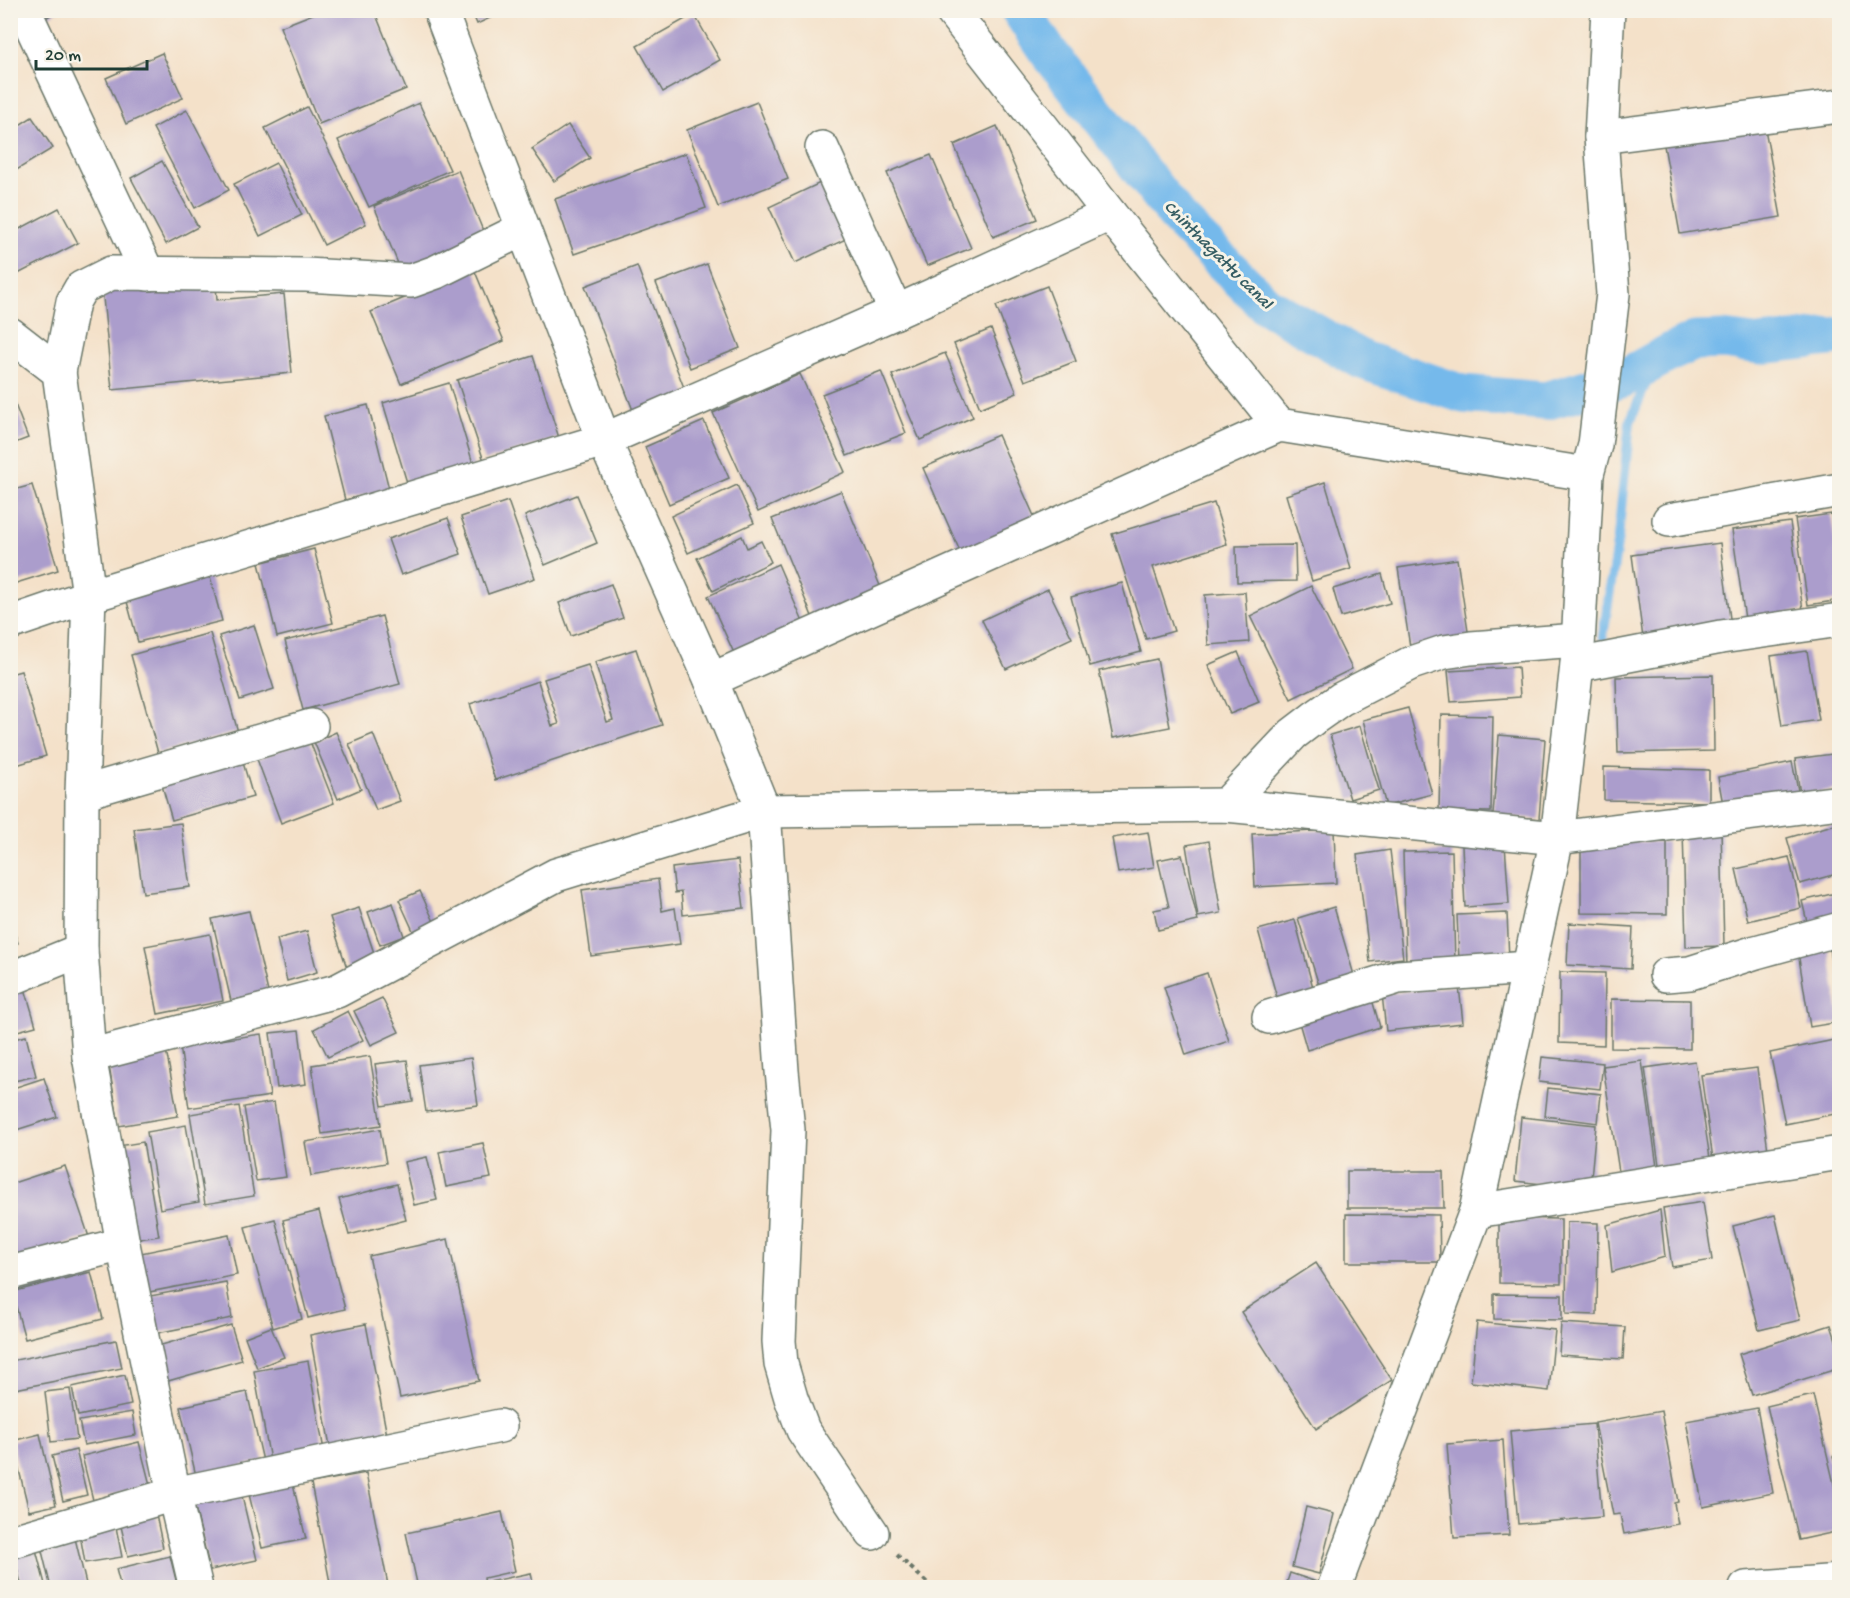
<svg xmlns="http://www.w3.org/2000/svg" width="1850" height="1598" font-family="'Gochi Hand',sans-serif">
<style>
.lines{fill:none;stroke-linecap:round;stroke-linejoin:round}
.stream{stroke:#75b9eb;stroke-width:10}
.canal{stroke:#75b9eb;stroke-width:39}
.building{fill:#ab9dcc}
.minor-casing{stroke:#6a7668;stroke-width:36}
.path{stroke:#6a7668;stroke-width:4;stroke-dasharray:4.5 4.5;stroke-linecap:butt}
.minor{stroke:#fff;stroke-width:33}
.labels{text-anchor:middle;stroke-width:6;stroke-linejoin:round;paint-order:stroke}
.water-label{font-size:18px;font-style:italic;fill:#345c62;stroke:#f7f3e8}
</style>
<rect width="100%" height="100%" fill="#f7f3e8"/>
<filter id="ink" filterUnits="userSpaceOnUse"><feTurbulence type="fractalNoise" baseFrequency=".0167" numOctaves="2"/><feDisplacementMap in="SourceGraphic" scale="12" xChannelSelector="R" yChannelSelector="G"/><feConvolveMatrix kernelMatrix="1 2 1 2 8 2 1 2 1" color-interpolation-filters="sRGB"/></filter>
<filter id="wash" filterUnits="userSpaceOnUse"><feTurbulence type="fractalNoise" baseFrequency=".008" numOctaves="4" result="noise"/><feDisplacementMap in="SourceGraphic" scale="24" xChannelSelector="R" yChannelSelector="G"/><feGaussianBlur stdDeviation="1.35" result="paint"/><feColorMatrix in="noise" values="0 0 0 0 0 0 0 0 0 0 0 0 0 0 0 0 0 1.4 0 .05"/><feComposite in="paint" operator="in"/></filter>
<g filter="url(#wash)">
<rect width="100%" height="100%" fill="#f4e1c9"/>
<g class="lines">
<!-- stream -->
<polyline class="stream" points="1603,636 1618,537 1630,422 1648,378 1671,352"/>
<!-- canal -->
<polyline class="canal" points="1020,10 1046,49 1179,219 1266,305 1362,360 1463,394 1545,401 1624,378 1671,352 1695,341 1723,340 1761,345 1840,336"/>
</g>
<g id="blocks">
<!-- building -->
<g class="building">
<polygon points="39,10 59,10 44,19"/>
<polygon points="323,10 374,10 406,89 319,124 280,27"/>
<polygon points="471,10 507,10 477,24"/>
<polygon points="694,14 720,60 663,92 637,46"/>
<polygon points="162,53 183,98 126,124 106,78"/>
<polygon points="757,102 788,179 718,207 687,130"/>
<polygon points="419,103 450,170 369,207 338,140"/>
<polygon points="307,107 366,224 324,245 265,128"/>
<polygon points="187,110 229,190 195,208 153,128"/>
<polygon points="32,117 53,148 10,174 10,131"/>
<polygon points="1764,123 1781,217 1680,234 1663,140"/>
<polygon points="568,125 590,158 554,181 532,149"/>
<polygon points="997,126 1037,219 993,237 954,145"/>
<polygon points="686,153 706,208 574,254 555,199"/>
<polygon points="931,155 971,248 927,266 887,173"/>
<polygon points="162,161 198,227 166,244 131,178"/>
<polygon points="276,163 302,215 260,236 234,184"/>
<polygon points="458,170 486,238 402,273 374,206"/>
<polygon points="820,183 846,239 795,263 769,207"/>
<polygon points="59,208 78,243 16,275 10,264 10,234"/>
<polygon points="707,264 740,348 690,368 656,283"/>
<polygon points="637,266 688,398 636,418 585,286"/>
<polygon points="474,269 504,341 401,384 371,312"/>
<polygon points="148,282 149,291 216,285 217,300 284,294 292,373 112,390 102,287"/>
<polygon points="1047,286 1076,361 1025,381 996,306"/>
<polygon points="991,329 1017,393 980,408 954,344"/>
<polygon points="945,353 973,417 920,440 892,375"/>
<polygon points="533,356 559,438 484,461 457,380"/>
<polygon points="881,371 906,433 847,456 822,394"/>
<polygon points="800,374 845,472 758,512 713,413"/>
<polygon points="449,383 474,467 408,486 383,403"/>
<polygon points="14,402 28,438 10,445 10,403"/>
<polygon points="368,405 389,489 345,500 324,416"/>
<polygon points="704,421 729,478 669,504 645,447"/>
<polygon points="998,435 1038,525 963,558 923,468"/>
<polygon points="1325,482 1351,569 1312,581 1286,495"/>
<polygon points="32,485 58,570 10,585 10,491"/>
<polygon points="737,485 754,523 688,553 671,516"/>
<polygon points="841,491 883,593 814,621 772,519"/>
<polygon points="577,495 597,543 545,565 525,516"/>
<polygon points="508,501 535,578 488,594 461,517"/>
<polygon points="1214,503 1227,544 1153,567 1174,631 1146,639 1112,534"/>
<polygon points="1831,514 1840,573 1840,600 1808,605 1795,519"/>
<polygon points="448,518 461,554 401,575 388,539"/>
<polygon points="1790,522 1803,610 1745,619 1732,530"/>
<polygon points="742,536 747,548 761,541 771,562 713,591 697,558"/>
<polygon points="1720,543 1731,626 1643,638 1632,555"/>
<polygon points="1295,545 1296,581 1237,582 1236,546"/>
<polygon points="314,549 333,623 277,637 259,563"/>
<polygon points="1457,559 1469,638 1410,647 1398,568"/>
<polygon points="778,564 803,622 734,653 708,596"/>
<polygon points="1382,574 1390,603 1341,617 1333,589"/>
<polygon points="210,577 222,621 138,642 126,598"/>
<polygon points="1122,583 1141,652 1090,666 1071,597"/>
<polygon points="611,584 623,618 571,636 559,603"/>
<polygon points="1311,586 1352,669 1291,699 1250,616"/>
<polygon points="1048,589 1072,638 1006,669 982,620"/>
<polygon points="1245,592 1249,642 1208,645 1205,595"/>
<polygon points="382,616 400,684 303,710 285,641"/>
<polygon points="254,625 274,689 240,700 219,636"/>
<polygon points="210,633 238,732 158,753 131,655"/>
<polygon points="636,649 662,725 495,780 470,704 538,681 552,726 559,724 544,679 588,665 607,722 613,720 595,662"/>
<polygon points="1807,651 1819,720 1782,726 1771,656"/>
<polygon points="1238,652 1259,702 1230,714 1208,665"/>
<polygon points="1157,659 1170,727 1113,738 1099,671"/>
<polygon points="1518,667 1520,697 1451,702 1448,671"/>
<polygon points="21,671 46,756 10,767 10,674"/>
<polygon points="1713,675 1714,751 1618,753 1616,677"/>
<polygon points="1408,708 1432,794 1386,806 1363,720"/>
<polygon points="1441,715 1493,716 1491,812 1439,811"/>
<polygon points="1360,726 1379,790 1350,799 1330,735"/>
<polygon points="336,732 361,789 338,799 314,742"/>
<polygon points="373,734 400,801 376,810 349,744"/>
<polygon points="1499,735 1545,739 1539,819 1493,815"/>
<polygon points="309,739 334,803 281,823 257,759"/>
<polygon points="240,752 253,797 172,820 159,775"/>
<polygon points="1840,753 1840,789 1800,794 1795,759"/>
<polygon points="1792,762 1799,795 1724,810 1718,777"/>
<polygon points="1604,767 1709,770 1709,802 1604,800"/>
<polygon points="181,823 190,887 143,893 134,829"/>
<polygon points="1840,823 1840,873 1800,884 1787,838"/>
<polygon points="1721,828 1724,946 1686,947 1683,829"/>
<polygon points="1334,830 1336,883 1255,887 1252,834"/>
<polygon points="1148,832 1154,867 1118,873 1112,838"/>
<polygon points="1209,841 1221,913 1198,917 1186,845"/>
<polygon points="1581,841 1667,842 1667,914 1581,913"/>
<polygon points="1505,844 1509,904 1465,907 1462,846"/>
<polygon points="1390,850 1403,958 1370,962 1357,855"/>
<polygon points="1452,851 1455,964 1406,965 1403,852"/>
<polygon points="1182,855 1198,921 1158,930 1154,910 1169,907 1158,860"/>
<polygon points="1789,857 1801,908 1748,921 1736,869"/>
<polygon points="738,860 744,908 683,915 681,892 675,893 672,868"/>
<polygon points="658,879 662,911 675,908 680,944 591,956 582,890"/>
<polygon points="420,891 436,926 415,935 399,900"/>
<polygon points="1840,892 1840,919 1808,926 1802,901"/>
<polygon points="393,903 404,936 380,945 368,912"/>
<polygon points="1334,907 1356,982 1321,992 1298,918"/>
<polygon points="359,908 377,962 348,971 330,917"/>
<polygon points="249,911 268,992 231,1001 212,919"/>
<polygon points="1507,913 1509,960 1459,961 1457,915"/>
<polygon points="10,920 18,943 10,945"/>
<polygon points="1295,920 1315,995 1279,1005 1258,930"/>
<polygon points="1569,923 1633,927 1631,969 1567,965"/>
<polygon points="307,931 317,972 287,981 277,939"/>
<polygon points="210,934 223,1001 158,1014 145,946"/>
<polygon points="1829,947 1840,1022 1810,1027 1798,952"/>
<polygon points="1560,972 1605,973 1604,1045 1559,1043"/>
<polygon points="1207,973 1229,1041 1186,1055 1164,987"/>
<polygon points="24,985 36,1026 10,1033 10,989"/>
<polygon points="1459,986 1463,1023 1386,1031 1382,994"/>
<polygon points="1371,996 1380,1027 1307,1050 1298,1019"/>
<polygon points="382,998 399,1032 371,1045 354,1011"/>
<polygon points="1611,999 1690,1000 1690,1049 1611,1048"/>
<polygon points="348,1011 363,1040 328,1057 314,1029"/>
<polygon points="299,1030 306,1084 277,1088 270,1033"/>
<polygon points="261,1034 270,1096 189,1108 180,1046"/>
<polygon points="26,1036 36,1076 10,1082 10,1040"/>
<polygon points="1839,1039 1840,1113 1785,1124 1770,1053"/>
<polygon points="165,1044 178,1116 119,1126 107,1054"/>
<polygon points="370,1056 381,1125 322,1134 312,1065"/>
<polygon points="1542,1057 1603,1063 1600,1089 1539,1082"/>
<polygon points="471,1058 478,1105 426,1112 419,1065"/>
<polygon points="407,1060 413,1101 382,1106 375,1064"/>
<polygon points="1642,1061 1657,1167 1619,1172 1603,1066"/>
<polygon points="1695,1061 1711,1165 1660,1172 1645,1068"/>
<polygon points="1757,1068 1769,1158 1714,1166 1701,1075"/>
<polygon points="44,1078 57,1117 10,1132 10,1089"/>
<polygon points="1548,1088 1601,1094 1598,1123 1545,1116"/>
<polygon points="274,1102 286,1177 256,1181 244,1107"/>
<polygon points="239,1106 254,1196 205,1204 190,1114"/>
<polygon points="1521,1117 1596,1125 1590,1189 1515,1181"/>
<polygon points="186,1125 199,1202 160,1209 147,1132"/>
<polygon points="380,1129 386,1163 311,1176 305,1142"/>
<polygon points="143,1142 159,1236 134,1240 118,1146"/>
<polygon points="483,1143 491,1178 446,1187 439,1152"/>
<polygon points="427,1157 437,1200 414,1205 404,1162"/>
<polygon points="65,1166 89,1237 10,1262 10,1184"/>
<polygon points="1347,1171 1443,1171 1444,1208 1347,1208"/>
<polygon points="397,1184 406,1220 349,1235 339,1199"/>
<polygon points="1703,1202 1712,1260 1672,1267 1663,1208"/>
<polygon points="1660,1210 1665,1257 1612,1272 1607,1225"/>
<polygon points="319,1211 345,1309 308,1318 283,1220"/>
<polygon points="1346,1214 1439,1215 1440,1262 1346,1262"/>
<polygon points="1775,1215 1800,1320 1759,1330 1733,1226"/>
<polygon points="1499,1218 1561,1219 1561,1284 1499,1283"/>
<polygon points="275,1219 302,1319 273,1328 245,1227"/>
<polygon points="1567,1222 1598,1223 1597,1315 1566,1314"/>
<polygon points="229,1235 237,1275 144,1293 136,1254"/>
<polygon points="448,1239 479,1381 400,1398 369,1256"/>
<polygon points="1316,1263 1392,1380 1316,1429 1241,1312"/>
<polygon points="91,1272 103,1319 25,1339 12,1292"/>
<polygon points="226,1282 232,1318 157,1333 150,1296"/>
<polygon points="1494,1294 1562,1295 1562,1320 1494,1319"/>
<polygon points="1477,1322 1555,1330 1549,1391 1471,1382"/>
<polygon points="1561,1323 1625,1327 1623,1359 1559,1355"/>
<polygon points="366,1324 388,1441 331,1452 310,1335"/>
<polygon points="231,1325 242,1360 168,1381 158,1346"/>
<polygon points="1831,1325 1840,1352 1840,1368 1752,1395 1739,1354"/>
<polygon points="271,1327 284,1357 257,1368 245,1337"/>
<polygon points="116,1340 122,1368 10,1390 10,1361"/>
<polygon points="308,1361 325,1456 271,1466 254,1371"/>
<polygon points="125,1375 131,1405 78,1416 72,1387"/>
<polygon points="70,1389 77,1439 51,1442 45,1392"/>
<polygon points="247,1392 263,1461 196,1476 180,1407"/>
<polygon points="1813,1395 1840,1509 1840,1531 1799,1540 1767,1406"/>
<polygon points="1757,1408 1773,1493 1703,1507 1686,1421"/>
<polygon points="1661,1411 1678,1502 1674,1503 1678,1524 1624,1534 1620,1514 1613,1515 1595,1423"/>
<polygon points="132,1412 136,1435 84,1445 79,1421"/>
<polygon points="1594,1424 1602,1517 1518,1524 1510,1431"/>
<polygon points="40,1434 56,1505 29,1511 12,1441"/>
<polygon points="1503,1440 1509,1535 1454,1538 1447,1444"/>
<polygon points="139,1442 150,1485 93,1500 82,1456"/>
<polygon points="76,1450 87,1495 63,1501 52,1456"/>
<polygon points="1840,1454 1840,1474 1839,1474 1833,1456"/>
<polygon points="366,1473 388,1585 373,1588 331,1588 311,1483"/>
<polygon points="291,1476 306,1539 262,1548 247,1486"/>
<polygon points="241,1492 257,1560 210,1570 194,1503"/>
<polygon points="1306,1507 1334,1514 1319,1574 1292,1567"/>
<polygon points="155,1510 163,1548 128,1556 119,1518"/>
<polygon points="502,1512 515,1571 484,1578 485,1586 478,1588 418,1588 406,1533"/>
<polygon points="115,1522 122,1557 85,1563 79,1529"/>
<polygon points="74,1534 87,1588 51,1588 40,1543"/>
<polygon points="34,1542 46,1588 22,1588 12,1548"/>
<polygon points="170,1556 178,1588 121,1588 116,1569"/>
<polygon points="10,1557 19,1585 10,1587"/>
<polygon points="531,1573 534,1588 489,1588 488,1582"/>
<polygon points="1290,1573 1320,1583 1319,1588 1285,1588"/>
</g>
</g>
</g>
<g filter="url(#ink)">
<use href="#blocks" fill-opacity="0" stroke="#6a7668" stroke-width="1.5"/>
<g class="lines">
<!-- minor casing -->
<g class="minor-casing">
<g id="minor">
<polyline points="24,10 148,274"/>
<polyline points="440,10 604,440 711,680 764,811 782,1071 788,1130 779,1341 781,1364 791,1398 803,1430 872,1533"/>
<polyline points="951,10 1110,214 1279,425"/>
<polyline points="1601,137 1840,106"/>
<polyline points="822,148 896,312"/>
<polyline points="10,334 59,372 89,596 82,793 81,950 89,1056 123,1244 174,1494 196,1588"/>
<polyline points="59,372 73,302 81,288 111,273 306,275 411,281 436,272 523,229"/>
<polyline points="1669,520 1840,490"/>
<polyline points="10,623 89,596 604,440 896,312 1110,214"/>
<polyline points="1577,665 1721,637 1840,620"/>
<polyline points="711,680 1279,425 1587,474"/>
<polyline points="82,793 311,726"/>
<polyline points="1226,805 1293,734 1314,718 1341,699 1411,663 1444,652 1471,648 1578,640"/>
<polyline points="1666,975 1690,973 1756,952 1840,929"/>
<polyline points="10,979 81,950"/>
<polyline points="1269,1017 1398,977 1529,968"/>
<polyline points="89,1056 337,991 556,875 764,811 1226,805 1557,838 1840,802"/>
<polyline points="1476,1211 1840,1153"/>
<polyline points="10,1273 123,1244"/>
<polyline points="10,1542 174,1494 500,1426"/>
<polyline points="1334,1588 1476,1211 1557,838 1577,665 1587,474 1595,445 1613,294 1601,137 1608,10"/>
<polyline points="1746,1588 1840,1581"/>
</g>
</g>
<!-- path -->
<polyline class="path" points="897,1555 933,1588"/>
<!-- minor -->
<use href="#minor" class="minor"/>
</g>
</g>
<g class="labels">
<!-- water labels -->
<g class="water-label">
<text transform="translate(1219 254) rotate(45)" y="6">Chinthagattu canal</text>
</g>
</g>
<!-- margin -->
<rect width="1850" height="1598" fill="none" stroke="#f7f3e8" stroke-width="36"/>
<!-- scale -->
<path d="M36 60v9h111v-9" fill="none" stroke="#1f3d34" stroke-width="3"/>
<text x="45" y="60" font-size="18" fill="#1f3d34" stroke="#f7f3e8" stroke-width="4.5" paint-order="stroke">20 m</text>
</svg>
